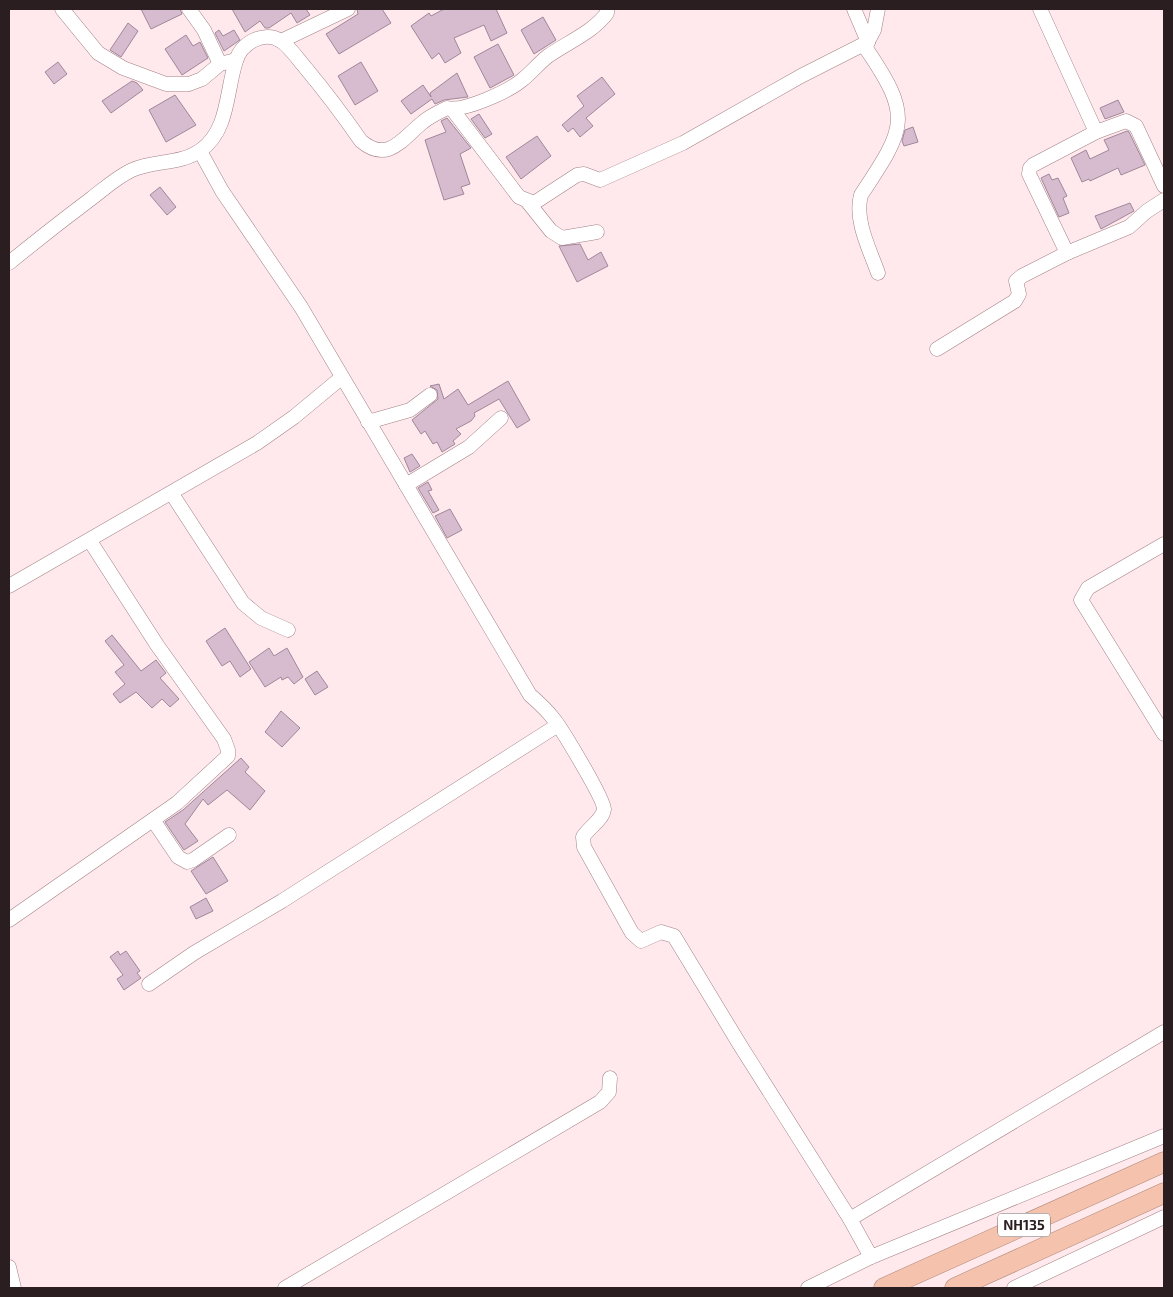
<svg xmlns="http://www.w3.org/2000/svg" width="1173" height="1297" font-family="'Exo 2',sans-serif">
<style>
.building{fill:#d7bcd0;stroke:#a08799}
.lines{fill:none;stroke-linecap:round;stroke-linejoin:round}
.minor-casing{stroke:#a28186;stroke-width:15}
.highway-casing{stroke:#ae897c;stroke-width:21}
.minor{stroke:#fff;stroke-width:14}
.highway{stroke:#f5c2ad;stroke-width:20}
.labels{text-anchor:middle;stroke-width:4;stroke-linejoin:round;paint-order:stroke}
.shield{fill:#fff;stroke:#6b6263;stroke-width:1}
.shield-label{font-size:14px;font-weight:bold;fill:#2b1e20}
</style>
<rect width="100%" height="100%" fill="#ffe9ec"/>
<!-- building -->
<g class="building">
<polygon points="141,9 180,9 182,14 151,29"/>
<polygon points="232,9 306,9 310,15 297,23 291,13 269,28 265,28 260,21 245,32"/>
<polygon points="357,9 382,9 391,23 339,54 326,34 358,14"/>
<polygon points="444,9 496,9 507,33 491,41 484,25 454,38 461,53 445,63 439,53 432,59 411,26 429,13 431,16"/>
<polygon points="543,17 556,40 534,54 521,30"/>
<polygon points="128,23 138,31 121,57 110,50"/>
<polygon points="219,30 223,36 234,30 240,40 224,51 215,33"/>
<polygon points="186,35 193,46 200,42 208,58 182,75 165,49"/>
<polygon points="498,44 514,75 490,88 474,57"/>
<polygon points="58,62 67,74 54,84 45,72"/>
<polygon points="361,62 378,91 355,105 338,76"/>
<polygon points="457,73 468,97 444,100 435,104 432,99 411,114 401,101 423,85 431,97 430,93"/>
<polygon points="602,77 615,94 586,118 593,126 580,137 573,128 568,132 562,125 584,106 577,96"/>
<polygon points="132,81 137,83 143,90 111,113 102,101"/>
<polygon points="175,95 196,125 166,142 149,110"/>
<polygon points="1118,100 1124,112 1105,119 1100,108"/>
<polygon points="479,114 492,134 485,138 471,119"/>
<polygon points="447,118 471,148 460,154 470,184 461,187 464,194 444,200 425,140 446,132 441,121"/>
<polygon points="913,127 918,142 904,146 902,141 905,130"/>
<polygon points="1127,131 1129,132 1145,165 1121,175 1118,168 1090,181 1089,179 1082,182 1071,158 1086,150 1090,159 1109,150 1104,140"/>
<polygon points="537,136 551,156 521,179 506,157"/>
<polygon points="1049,174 1052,180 1058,178 1067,196 1063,198 1069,213 1059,217 1041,178"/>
<polygon points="160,187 176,207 167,215 150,195"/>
<polygon points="1130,203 1134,211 1101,229 1095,216"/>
<polygon points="580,244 588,260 601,252 608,266 577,282 559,246"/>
<polygon points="508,381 530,420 517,428 499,399 474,413 475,416 471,421 456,429 461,434 453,441 455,444 442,452 437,442 433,444 425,431 421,434 412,420 438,399 437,390 430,386 439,384 444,399 458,389 468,405"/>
<polygon points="412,454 420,466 410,472 404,458"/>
<polygon points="428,482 432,490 428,491 439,510 433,513 418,488"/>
<polygon points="450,509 462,530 447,538 435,516"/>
<polygon points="225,628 251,669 240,677 230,661 222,666 206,641"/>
<polygon points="112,635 141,671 156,660 166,673 160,678 179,699 170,707 162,699 152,708 136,692 120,703 113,694 125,684 115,672 124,665 105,641"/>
<polygon points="269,648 274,656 287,648 303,677 294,684 288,677 282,680 281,677 265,687 249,662"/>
<polygon points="317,671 328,687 315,695 305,679"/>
<polygon points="281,711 300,728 282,747 265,732"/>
<polygon points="241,758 249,767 245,772 265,791 250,810 227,790 208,805 203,799 185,824 198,841 184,850 165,822 183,810"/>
<polygon points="213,857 228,881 206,894 191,871"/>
<polygon points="206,898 213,911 196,919 190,907"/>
<polygon points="118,951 120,955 126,951 140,971 137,973 141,978 124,990 117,979 123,975 110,957"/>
</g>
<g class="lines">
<!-- minor casing -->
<g class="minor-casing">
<g id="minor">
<polyline points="62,9 98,53 123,68 166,84 189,84 202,79 220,64 236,60"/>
<polyline points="189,9 204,30 220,64"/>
<path d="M854,9l14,33 -3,5c48,70 41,80 -4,148 -7,25 9,55 17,78"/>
<polyline points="1040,9 1096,132"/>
<polyline points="281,41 348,9"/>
<polyline points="865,47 874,30 878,9"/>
<polyline points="452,109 519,197 534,203 577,175 584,174 600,180 683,143 801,76 868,42"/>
<path d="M200,151l22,40 79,116 229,388c8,7 16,14 22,22 9,10 52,82 52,92 -1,11 -16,19 -21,28l1,10 48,86 9,8 20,-9 13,4 66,109 110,174"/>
<polyline points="527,201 551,231 562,238 597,232"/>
<polyline points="1067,253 1029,174 1030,168 1033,165 1096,132 1126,121 1136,126 1164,186"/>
<path d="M9,263c27,-22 55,-44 83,-65 13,-10 25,-21 40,-28 22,-10 48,-5 69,-20 28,-20 25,-59 35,-89 5,-18 28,-31 45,-20 9,6 16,17 23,25 20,24 39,49 57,75 27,23 42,-3 62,-19 7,-6 16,-10 24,-14 17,4 62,-17 75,-28 9,-7 17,-17 26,-24 20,-14 44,-23 59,-43v-4"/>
<polyline points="937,349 1015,301 1019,294 1016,281 1022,276 1067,253 1129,227 1147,211 1164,200"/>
<polyline points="368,422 410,410 430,395"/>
<polyline points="406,485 469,447 501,418"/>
<polyline points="172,494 243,603 261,618 288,630"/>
<polyline points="1164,544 1088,588 1081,600 1164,734"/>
<polyline points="9,586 257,443 294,417 341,378"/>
<polyline points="153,820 178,857 187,862 193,860 229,835"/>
<polyline points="9,920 177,803 228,756 228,750 224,739 157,645 90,541"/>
<polyline points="149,984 194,953 282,901 558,725"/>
<polyline points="871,1257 850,1219 1164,1032"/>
<polyline points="9,1267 14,1288"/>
<polyline points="285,1288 600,1102 609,1092 610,1078"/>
<polyline points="808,1288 871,1257 1164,1136"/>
<polyline points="1014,1288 1164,1217"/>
</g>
</g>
<!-- highway casing -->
<g class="highway-casing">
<g id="highway">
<polyline points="884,1288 1164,1162"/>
<polyline points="955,1288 1164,1193"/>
</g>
</g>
<!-- minor -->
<use href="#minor" class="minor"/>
<!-- highway -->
<use href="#highway" class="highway"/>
</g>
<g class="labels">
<!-- shield labels -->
<rect class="shield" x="998" y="1213.5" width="52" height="23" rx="4"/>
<g class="shield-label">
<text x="1024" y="1230">NH135</text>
</g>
</g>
<!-- border -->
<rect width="1173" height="1297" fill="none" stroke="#2b1e20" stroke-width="20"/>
</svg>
